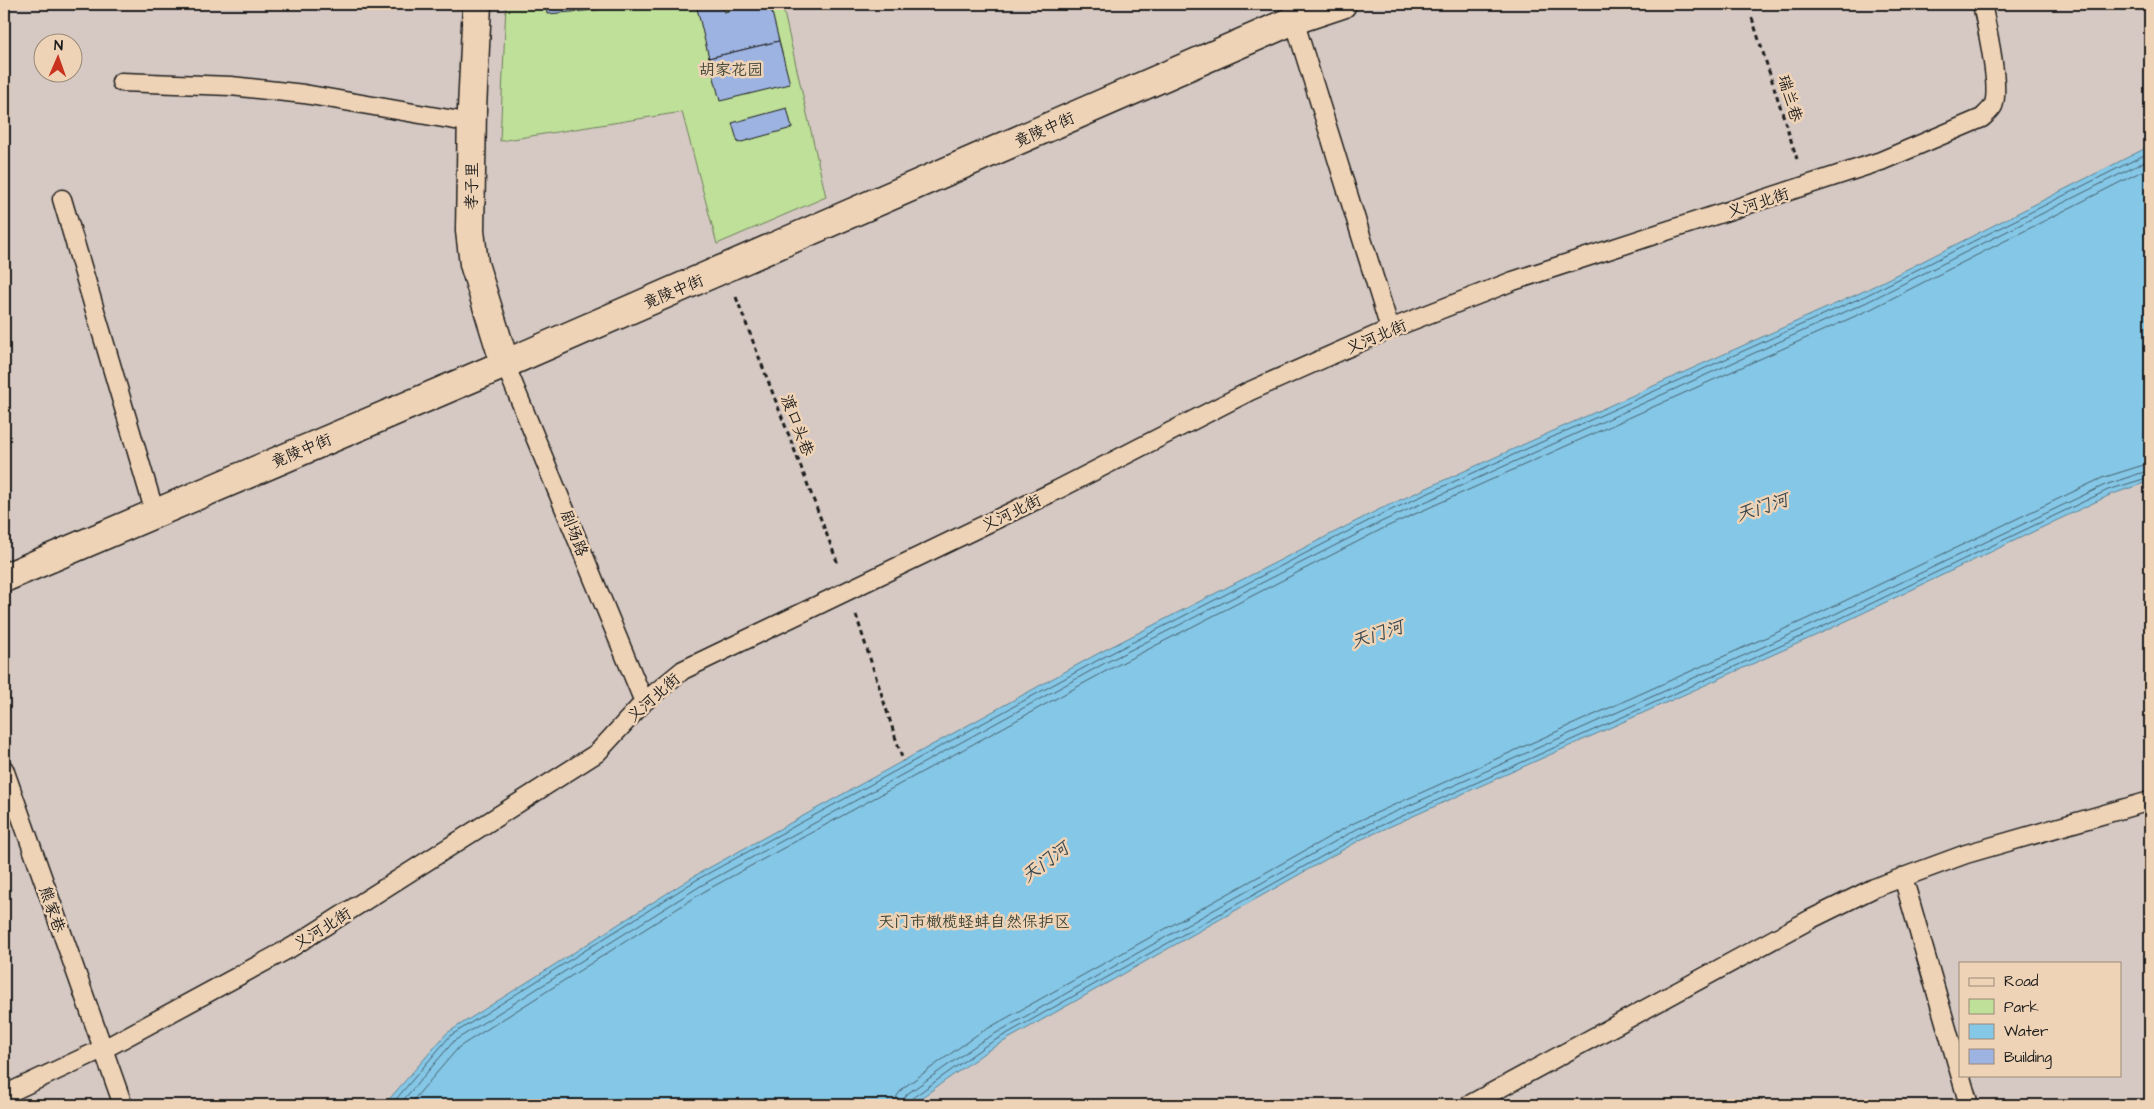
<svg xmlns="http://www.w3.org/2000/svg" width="2154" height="1109" font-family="'Architects Daughter','LXGW WenKai TC',sans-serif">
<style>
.green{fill:#bee099;stroke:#6d7e5a}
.water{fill:#85c7e6;stroke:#5b8395}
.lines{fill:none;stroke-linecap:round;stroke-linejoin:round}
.shore{stroke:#46606d;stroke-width:1}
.building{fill:#9db3e1;stroke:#1c1c1c}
.lane-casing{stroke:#1c1c1c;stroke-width:21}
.street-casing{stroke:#1c1c1c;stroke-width:31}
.path{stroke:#1c1c1c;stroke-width:3;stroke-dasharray:5 4;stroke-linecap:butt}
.lane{stroke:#efd3b6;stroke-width:18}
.street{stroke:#efd3b6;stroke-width:28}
.labels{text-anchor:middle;stroke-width:5;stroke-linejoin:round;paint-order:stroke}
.park-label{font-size:16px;fill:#3c4335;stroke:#efd3b6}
.street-label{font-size:16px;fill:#1c1c1c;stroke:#efd3b6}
.water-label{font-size:18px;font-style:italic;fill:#36474e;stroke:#efd3b6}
</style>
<rect width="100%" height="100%" fill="#d6c9c3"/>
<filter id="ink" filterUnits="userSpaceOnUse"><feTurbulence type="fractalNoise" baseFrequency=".02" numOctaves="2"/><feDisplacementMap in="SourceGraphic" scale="10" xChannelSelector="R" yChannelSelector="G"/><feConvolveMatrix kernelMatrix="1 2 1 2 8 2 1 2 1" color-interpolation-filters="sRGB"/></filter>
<g filter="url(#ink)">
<!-- green -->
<polygon class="green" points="506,4 782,4 826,197 717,244 682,112 500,141"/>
<!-- water -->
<polygon class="water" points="2150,146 2150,481 2110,495 1819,634 1362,839 987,1051 911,1105 384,1105 447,1033 696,875 1099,653 1378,510 1862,292"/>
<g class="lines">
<!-- shore -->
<g class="shore">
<polyline points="391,1105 450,1036 698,879 1102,658 1380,515 1865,296 2150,152"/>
<polyline points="399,1105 454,1041 702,885 1105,663 1383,521 1867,302 2150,159"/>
<polyline points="409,1105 459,1047 705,891 1108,670 1386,527 1871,309 2150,167"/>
<polyline points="895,1105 897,1096 903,1088 978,1034 1354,823 1811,617 2102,478 2150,463"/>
<polyline points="903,1105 904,1099 907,1094 982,1041 1357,829 1814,624 2105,485 2150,470"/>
<polyline points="909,1105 911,1099 985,1046 1360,835 1816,630 2108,490 2150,477"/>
</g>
</g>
<!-- building -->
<g class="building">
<polygon points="546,4 631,4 631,7 547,14"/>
<polygon points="696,4 722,4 724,12 743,7 742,4 770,4 779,41 709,58"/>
<polygon points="779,41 790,84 720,101 709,58"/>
<polygon points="787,108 792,128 738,143 732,123"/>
</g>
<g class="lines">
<!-- lane casing -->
<g class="lane-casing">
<g id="lane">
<polyline points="1294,20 1390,329"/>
<polyline points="121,82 231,86 304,94 472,123"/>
<polyline points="62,199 155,513"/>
<polyline points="505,364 644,702"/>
<polyline points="4,769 123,1105"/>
<polyline points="1903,877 1969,1105"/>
<path d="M4,1095l109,-51 179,-97 305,-194 47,-51 39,-32 374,-180 193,-99 140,-62 123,-48 368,-120 101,-43c3,-3 8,-7 11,-12 8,-16 -7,-83 -11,-102"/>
<polyline points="1469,1105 1811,919 1874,888 1966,854 2150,801"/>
</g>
</g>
<!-- street casing -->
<g class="street-casing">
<g id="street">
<polyline points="477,4 472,109 470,231 474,264 505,364"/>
<polyline points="4,578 505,364 1294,20 1342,4"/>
</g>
</g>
<!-- path -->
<g class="path">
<polyline points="1752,18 1797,159"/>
<polyline points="736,297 838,564"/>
<polyline points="856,615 903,761"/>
</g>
<!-- lane -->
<use href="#lane" class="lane"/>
<!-- street -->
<use href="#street" class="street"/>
</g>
</g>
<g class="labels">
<!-- park labels -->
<g class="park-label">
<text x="731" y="75">胡家花园</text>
<text x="974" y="927">天门市橄榄蛏蚌自然保护区</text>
</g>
<!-- street labels -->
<g class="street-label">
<text transform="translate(1791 98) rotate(73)" y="6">瑞兰巷</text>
<text transform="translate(1044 129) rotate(-24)" y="6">竟陵中街</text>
<text transform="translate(471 186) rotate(-89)" y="6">孝子里</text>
<text transform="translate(1758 202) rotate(-18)" y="6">义河北街</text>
<text transform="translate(673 291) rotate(-23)" y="6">竟陵中街</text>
<text transform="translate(1376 336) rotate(-23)" y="6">义河北街</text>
<text transform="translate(798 425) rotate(69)" y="6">渡口头巷</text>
<text transform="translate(301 450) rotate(-23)" y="6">竟陵中街</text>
<text transform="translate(1011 512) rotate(-26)" y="6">义河北街</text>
<text transform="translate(575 533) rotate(68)" y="6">剧场路</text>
<text transform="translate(653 697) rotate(-42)" y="6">义河北街</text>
<text transform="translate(53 909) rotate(71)" y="6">熊家巷</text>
<text transform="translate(322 928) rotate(-32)" y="6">义河北街</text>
</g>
<!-- water labels -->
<g class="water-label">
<text transform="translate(1762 507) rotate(-18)" y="6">天门河</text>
<text transform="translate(1377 634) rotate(-18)" y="6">天门河</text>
<text transform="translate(1045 862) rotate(-37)" y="6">天门河</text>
</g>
</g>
<!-- margin -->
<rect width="2154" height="1109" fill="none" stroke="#efd3b6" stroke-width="20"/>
<rect x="10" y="10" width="2134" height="1089" fill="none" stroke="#1c1c1c" stroke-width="2" filter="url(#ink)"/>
<!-- legend -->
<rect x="1959" y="962" width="162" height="115" fill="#efd3b6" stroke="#9b8a78"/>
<rect x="1969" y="978" width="25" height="8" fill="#efd3b6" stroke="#9b8a78"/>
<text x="2004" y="986" font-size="15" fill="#1c1c1c">Road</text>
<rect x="1969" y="999" width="25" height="15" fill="#bee099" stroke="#9b8a78"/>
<text x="2004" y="1012" font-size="15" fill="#1c1c1c">Park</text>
<rect x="1969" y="1024" width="25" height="15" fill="#85c7e6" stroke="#9b8a78"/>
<text x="2004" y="1036" font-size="15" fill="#1c1c1c">Water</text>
<rect x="1969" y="1049" width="25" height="15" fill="#9db3e1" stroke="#9b8a78"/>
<text x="2004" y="1062" font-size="15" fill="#1c1c1c">Building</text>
<!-- north arrow -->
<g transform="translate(58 58) rotate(2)"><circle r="24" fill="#efd3b6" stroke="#9b8a78"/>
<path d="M0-4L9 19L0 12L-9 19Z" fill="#c8321e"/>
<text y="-8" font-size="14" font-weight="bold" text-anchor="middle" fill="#1c1c1c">N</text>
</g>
</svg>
